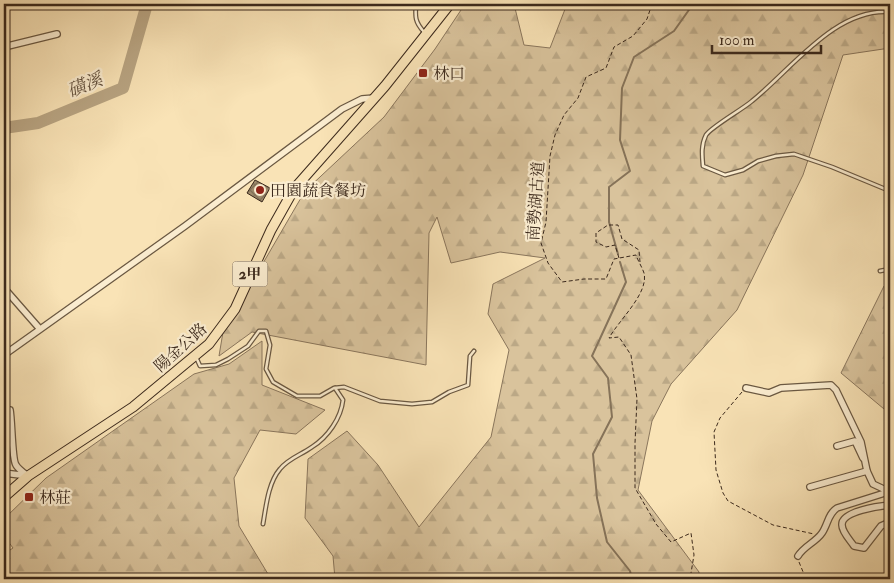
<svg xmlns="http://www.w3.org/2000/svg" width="894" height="583" font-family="'IM FELL Double Pica','Noto Serif TC',serif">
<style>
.forest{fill:url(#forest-firs);stroke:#8a765c}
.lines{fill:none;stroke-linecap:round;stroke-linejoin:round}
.stream{stroke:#867359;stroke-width:2}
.river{stroke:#b8a482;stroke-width:12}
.building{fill:url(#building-cross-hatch);stroke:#3b291c}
.service-casing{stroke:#6a5842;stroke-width:5}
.minor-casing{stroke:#6a5842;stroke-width:8}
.primary-casing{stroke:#3b291c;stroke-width:11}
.path{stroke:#3b291c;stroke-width:1;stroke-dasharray:4 2.5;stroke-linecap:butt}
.service{stroke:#fbedd0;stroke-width:2.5}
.minor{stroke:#fbedd0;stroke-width:5.5}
.primary{stroke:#f9e3b6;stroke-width:9}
.poi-dot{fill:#8f2418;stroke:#fbedd0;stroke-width:2}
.labels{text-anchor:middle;stroke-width:4.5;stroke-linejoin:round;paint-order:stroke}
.shield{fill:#fbedd0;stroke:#756452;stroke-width:1}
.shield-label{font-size:15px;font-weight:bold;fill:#3b291c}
.poi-label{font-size:16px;fill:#3b291c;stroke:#fbedd0;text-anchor:start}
.street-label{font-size:16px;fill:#3b291c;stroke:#fbedd0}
.water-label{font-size:18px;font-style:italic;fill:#604e3b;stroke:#fbedd0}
</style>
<defs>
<pattern id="forest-firs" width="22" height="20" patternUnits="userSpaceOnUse" patternTransform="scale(1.25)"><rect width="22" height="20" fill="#d9c39c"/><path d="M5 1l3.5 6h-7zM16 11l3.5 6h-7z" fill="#bba886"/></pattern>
<pattern id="building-cross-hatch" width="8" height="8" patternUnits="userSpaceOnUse" patternTransform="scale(1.25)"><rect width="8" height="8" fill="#9e8a6c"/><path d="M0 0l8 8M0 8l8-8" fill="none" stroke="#827158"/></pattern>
</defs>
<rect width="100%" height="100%" fill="#f9e3b6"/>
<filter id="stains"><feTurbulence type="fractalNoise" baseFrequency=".004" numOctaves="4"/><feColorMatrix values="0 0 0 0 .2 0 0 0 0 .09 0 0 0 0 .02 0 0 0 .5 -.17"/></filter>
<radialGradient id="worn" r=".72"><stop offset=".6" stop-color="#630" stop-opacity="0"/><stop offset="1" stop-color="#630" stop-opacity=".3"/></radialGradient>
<!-- forest -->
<g class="forest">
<polygon points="465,4 514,4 524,45 550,48 567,4 890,4 890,48 843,55 803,175 737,310 671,384 652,421 638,490 699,572 699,579 335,579 333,556 305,518 308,459 347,431 378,465 419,527 491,437 509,350 488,314 493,284 545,258 500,252 451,263 437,217 429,233 426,365 252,332 219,356 223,332 305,191 384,117 435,49"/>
<polygon points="890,285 890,414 841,373 884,286"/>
<polygon points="262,341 262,385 325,410 296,434 260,430 234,478 239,526 271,579 4,579 4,554 13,548 4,536 4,519 46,478 194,374 229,364"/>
</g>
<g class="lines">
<!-- stream -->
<g class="stream">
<polyline points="618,254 609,222 609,187 630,171 620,140 622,88 634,57 674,31 691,7 698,4"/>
<polyline points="620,262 626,282 592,356 608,378 612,417 593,454 597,498 607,542 630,571 632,579"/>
</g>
<!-- river -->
<polyline class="river" points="4,128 38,123 123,88 147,4"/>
</g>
<!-- building -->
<polygon class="building" points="255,180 270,188 262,202 247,193"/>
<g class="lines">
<!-- service casing -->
<g class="service-casing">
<g id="service">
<path d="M416,4c-1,13 -1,18 8,28"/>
<path d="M890,12c-55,-4 -98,57 -138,89 -9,8 -41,26 -46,34 -5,10 -4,20 -3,31l22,9 18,-5 15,-9 18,-5 18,-2 38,13 58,24"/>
<polyline points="880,271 890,269"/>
<polyline points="196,357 200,366 216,365 228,359 248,346 259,331 266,331 270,345 266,369 273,382 297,396 320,396 334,388 344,387 380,401 412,404 432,402 449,392 468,385 470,356 474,351"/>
<path d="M263,524c3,-17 5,-41 17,-55 9,-11 21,-14 32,-22 16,-10 29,-29 31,-47l-8,-12"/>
</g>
</g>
<!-- minor casing -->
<g class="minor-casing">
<g id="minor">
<polyline points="4,47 57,34"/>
<polyline points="4,288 39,328"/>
<polyline points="4,355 185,226 342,109 362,99 374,98"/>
<polyline points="746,388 769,393 781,388 831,385 836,390 861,442 867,471 873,484 890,492"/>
<polyline points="837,446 855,441 863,458"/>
<path d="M4,473l24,3c-4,-3 -10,-7 -12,-11 -4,-5 -4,-44 -6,-55"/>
<polyline points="810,487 867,471"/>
<path d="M890,505c-10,1 -49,6 -48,20 0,7 8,15 12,21l10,2 17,-22 9,-4"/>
<path d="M798,556c6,-10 18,-14 24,-23 6,-9 6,-19 15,-25l51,-16"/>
</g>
</g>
<!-- primary casing -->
<g class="primary-casing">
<polyline id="primary" points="4,497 28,476 133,407 209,344 235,309 271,230 294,189 385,86 450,4"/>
</g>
<!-- path -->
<g class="path">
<path d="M652,4l-5,15 -14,17 -19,11 -8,21 -20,9 -8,21 -14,17 -9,20 -5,21 -4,66 -5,21 7,20 14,19 22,-3h22l8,-20 22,-4c2,6 6,12 8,18 5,20 -25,47 -35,65l10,-1 12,18 6,44 -2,44v45l21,36 15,18 20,-9 3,22 -4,24"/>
<polyline points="619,258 615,245 606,247 596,242 596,233 608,225 618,225 622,239 639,250 640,262"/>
<polyline points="742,392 720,418 714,432 716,470 723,493 728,501 773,525 814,534"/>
<polyline points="799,562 806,579"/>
</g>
<!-- service -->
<use href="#service" class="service"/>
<!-- minor -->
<use href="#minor" class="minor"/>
<!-- primary -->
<use href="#primary" class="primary"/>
</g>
<!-- markers -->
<g class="poi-dot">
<rect x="418" y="68" width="10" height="10" rx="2.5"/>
<circle cx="260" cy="190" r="5"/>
<rect x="24" y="492" width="10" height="10" rx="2.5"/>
</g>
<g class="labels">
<!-- shield labels -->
<rect class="shield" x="232.5" y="261.5" width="35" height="25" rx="4"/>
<g class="shield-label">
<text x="250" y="279">2甲</text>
</g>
<!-- poi labels -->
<g class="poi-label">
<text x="433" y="79">林口</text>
<text x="270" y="196">田園蔬食餐坊</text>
<text x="39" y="503">林莊</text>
</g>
<!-- street labels -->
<g class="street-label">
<text transform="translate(535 201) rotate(-86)" y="6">南勢湖古道</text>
<text transform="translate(180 347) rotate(-42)" y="6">陽金公路</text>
</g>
<!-- water labels -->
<g class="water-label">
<text transform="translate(85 85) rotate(-22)" y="6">磺溪</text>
</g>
</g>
<!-- margin -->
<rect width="894" height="583" fill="none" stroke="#f9e3b6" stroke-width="20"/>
<rect x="5" y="5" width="884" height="573" fill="none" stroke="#3b291c" stroke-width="2.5"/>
<rect x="10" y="10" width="874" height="563" fill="none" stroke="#3b291c"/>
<!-- scale -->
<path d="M712 45v8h109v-8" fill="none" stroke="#3b291c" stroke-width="2.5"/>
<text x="719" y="45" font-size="15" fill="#3b291c" stroke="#fbedd0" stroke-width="4" paint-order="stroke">100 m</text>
<rect width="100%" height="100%" filter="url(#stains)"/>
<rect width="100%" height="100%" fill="url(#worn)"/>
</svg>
